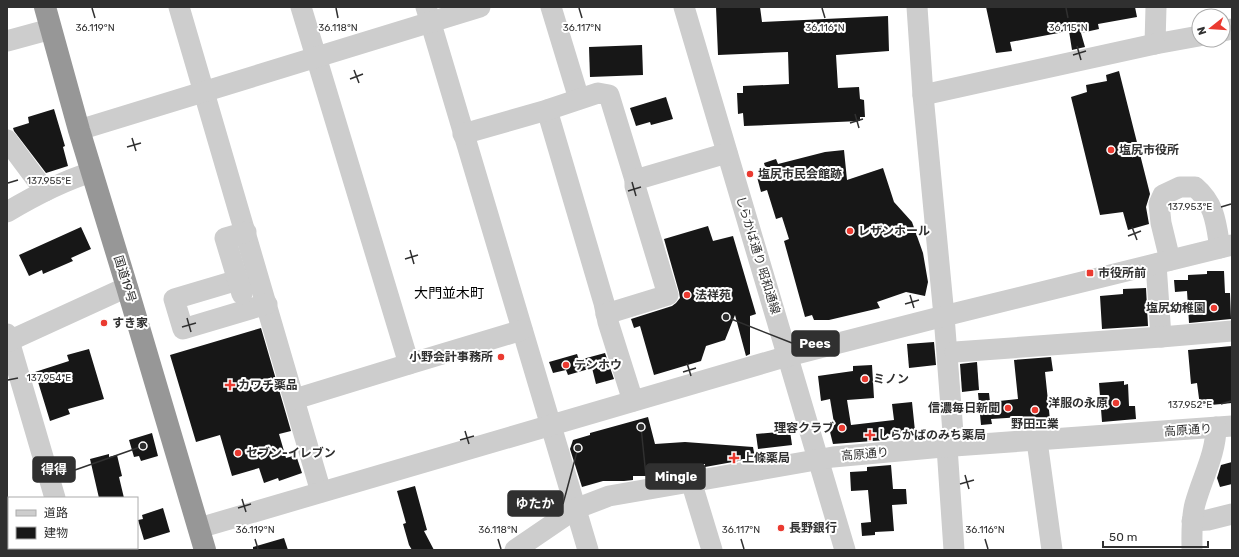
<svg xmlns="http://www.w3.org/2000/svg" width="1239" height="557" font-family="Rubik,'Noto Sans JP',sans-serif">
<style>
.building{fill:#171717}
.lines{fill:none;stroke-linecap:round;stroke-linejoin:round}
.minor{stroke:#cdcdcd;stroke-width:21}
.highway{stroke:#979797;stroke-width:22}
.ticks{fill:none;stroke:#303030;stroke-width:1.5}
.poi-dot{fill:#ea3a30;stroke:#fff;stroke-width:1.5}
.labels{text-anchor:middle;stroke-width:4;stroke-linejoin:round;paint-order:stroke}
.poi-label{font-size:12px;font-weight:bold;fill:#303030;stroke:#fff;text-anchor:start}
.street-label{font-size:12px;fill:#303030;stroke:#fff}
.quarter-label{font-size:14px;fill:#000;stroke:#fff}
.ticks-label{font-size:10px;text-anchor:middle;fill:#303030;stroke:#fff;stroke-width:4;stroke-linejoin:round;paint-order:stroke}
.leader{fill:none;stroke:#303030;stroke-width:1.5}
.callout-dot{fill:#303030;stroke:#fff;stroke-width:1.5}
.callout{fill:#303030;stroke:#303030;stroke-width:1.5}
.callout-label{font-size:13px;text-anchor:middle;font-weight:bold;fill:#fff}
</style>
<rect width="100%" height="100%" fill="#fff"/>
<!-- building -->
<g class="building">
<polygon points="716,7 760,7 762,22 888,16 889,51 836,55 838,88 859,87 860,99 864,100 865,117 860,117 860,121 744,126 743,113 738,114 737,93 743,93 743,86 789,84 788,52 718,55"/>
<polygon points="986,7 1135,7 1137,17 1098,24 1099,29 1081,33 1085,47 1072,50 1069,31 1010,42 1012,51 996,53"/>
<polygon points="642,45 643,75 590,77 589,47"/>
<polygon points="1119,71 1150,194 1146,207 1149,224 1128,230 1123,212 1100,215 1071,97 1087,92 1086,85 1107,81 1106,75"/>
<polygon points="666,97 673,119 651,125 650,122 636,126 630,108"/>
<polygon points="54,109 65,146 63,147 68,166 46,173 14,131 13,128 29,123 28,117"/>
<polygon points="844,150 847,180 883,168 894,202 912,222 923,253 928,282 925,296 906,292 877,302 880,308 829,320 814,320 812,315 805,317 784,241 789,239 782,217 776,219 767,190 761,192 757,177 767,174 764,163 776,159 778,164 825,152"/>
<polygon points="708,226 713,241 733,236 756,314 750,316 750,354 746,356 735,315 725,340 706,346 701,361 654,375 640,326 634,328 631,319 672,306 676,303 680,298 679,292 664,239"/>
<polygon points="81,227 91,249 71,258 73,261 43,274 42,270 29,276 19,255"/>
<polygon points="1207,271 1224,271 1225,293 1230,293 1231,319 1189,323 1187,291 1175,292 1174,280 1188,280 1188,275 1207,274"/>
<polygon points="1146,288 1148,326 1102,329 1100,296 1123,294 1123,289"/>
<polygon points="261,328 291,431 279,434 286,458 296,455 302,473 279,481 278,478 264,483 259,468 232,476 220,435 196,442 170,355"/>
<polygon points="934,342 936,365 909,368 907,344"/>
<polygon points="1232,346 1232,403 1200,406 1197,383 1191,384 1188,350"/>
<polygon points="89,349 104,399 68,409 70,414 50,421 35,372 69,361 67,355"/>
<polygon points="605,353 614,379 596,384 592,368 568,375 566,370 553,373 549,362 577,354 579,360"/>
<polygon points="1051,357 1053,371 1045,372 1050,420 1045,421 1046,425 1035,427 1035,428 1022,429 1020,417 991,419 992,424 981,425 978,393 989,393 990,402 1018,399 1014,360"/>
<polygon points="977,362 979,390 962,392 960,364"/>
<polygon points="872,365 874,398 847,400 851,425 894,420 892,404 912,402 915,431 885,435 886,440 833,444 828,424 834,423 830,399 821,401 818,376 853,371 853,366"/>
<polygon points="1124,381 1124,385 1128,384 1129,406 1135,406 1136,419 1102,422 1099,383"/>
<polygon points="648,417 655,444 685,442 753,447 755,458 705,467 705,464 651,468 650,476 633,476 633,480 624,481 603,481 582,487 570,449 573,440 590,435 590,433"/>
<polygon points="790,431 792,445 758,449 756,434"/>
<polygon points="152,433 158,456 141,461 139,456 134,457 129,440"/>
<polygon points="109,454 109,457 117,455 122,476 119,477 124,498 99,498 90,459"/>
<polygon points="1232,462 1232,484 1220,487 1217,478 1221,465"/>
<polygon points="891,465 893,489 906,489 907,504 892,505 894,531 875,532 875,535 862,536 861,523 871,522 868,490 851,491 850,472 867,471 867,467"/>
<polygon points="415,486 427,530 424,531 434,550 412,550 409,545 403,524 406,523 397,491"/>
<polygon points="163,508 170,532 144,540 138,520 143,519 142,515"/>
<polygon points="284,538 288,550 253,550 253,547"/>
</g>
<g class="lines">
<!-- minor -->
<g class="minor">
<polyline points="179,7 321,492"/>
<polyline points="301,7 409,364"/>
<polyline points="426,7 588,550"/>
<polyline points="551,7 579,99"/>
<polyline points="684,7 845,550"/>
<polyline points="917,7 923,95 944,316 954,446"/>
<polyline points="1156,7 1155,44 1199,36"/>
<polyline points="1223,31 1232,29"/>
<polyline points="7,41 51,29"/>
<polyline points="923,95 1155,44"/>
<polyline points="547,110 604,303 608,322 633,401"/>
<polyline points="79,130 480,7"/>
<polyline points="463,134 547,110 598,93 609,95 635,180 635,186 668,295 606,314"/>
<polyline points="7,140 45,191"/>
<polyline points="635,180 727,153"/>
<path d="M7,212c27,-16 55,-31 85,-40"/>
<path d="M1170,260l-9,-37 -2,-19 4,-9 17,-8h15c20,17 21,36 25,61"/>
<polyline points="1156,264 1161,337"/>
<polyline points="238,280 174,299 183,329 267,304"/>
<polyline points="242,294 225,238 246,232"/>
<polyline points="7,334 55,498"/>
<polyline points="9,341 127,287"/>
<polyline points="955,352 1161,337 1232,331"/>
<polyline points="295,399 409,364 522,330"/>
<polyline points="1037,441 1052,550"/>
<polyline points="947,447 954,550"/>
<polyline points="691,481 712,550"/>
<polyline points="1192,521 1208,520 1232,514"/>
<polyline points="199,528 788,356 956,313 1232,245"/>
<polyline points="69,548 70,550"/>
<polyline points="515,550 575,509 609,496 833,457 954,446 1232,426"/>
<path d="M1192,550c0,-15 -1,-31 3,-46 7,-26 21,-50 21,-77"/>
</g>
<!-- highway -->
<polyline class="highway" points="45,7 79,130 127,287 205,550"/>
</g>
<!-- ticks -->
<path class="ticks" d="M92,8l3,10M336,8l2,10M579,8l3,10M822,8l3,10M1066,8l2,10M1077,46l4,14M1073,55l13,-4M354,70l5,13M350,79l13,-5M855,114l4,14M850,123l13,-4M132,138l4,13M127,147l14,-4M632,182l4,14M8,183l10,-3M628,191l13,-4M1221,207l10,-3M1132,227l5,13M1128,236l13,-5M410,250l4,14M405,259l13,-4M910,295l4,13M905,304l14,-4M187,318l4,14M182,327l14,-4M687,363l4,13M683,372l13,-4M8,380l10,-2M1221,404l10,-3M465,431l4,13M460,440l14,-4M965,475l4,14M960,484l14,-4M242,499l4,13M238,508l13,-4M255,539l3,10M498,539l3,10M741,539l3,10M985,539l3,10"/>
<!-- markers -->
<g class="poi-dot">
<circle cx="1111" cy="150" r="4"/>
<circle cx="750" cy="174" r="4"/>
<circle cx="850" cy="231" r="4"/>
<rect x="1086" y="269" width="8" height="8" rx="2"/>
<circle cx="687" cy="295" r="4"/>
<circle cx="1214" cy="308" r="4"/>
<circle cx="104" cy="323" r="4"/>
<circle cx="501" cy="357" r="4"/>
<circle cx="566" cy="365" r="4"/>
<circle cx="865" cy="379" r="4"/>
<path d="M228 379h4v4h4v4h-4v4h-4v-4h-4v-4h4z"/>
<circle cx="1116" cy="403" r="4"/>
<circle cx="1008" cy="408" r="4"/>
<circle cx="1035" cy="410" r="4"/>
<circle cx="842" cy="428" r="4"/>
<path d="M868 429h4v4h4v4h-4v4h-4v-4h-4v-4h4z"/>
<circle cx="238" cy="453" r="4"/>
<path d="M732 452h4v4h4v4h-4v4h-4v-4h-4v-4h4z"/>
<circle cx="781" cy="528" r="4"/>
</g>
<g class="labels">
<!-- poi labels -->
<g class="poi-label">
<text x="1119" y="154">塩尻市役所</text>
<text x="758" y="178">塩尻市民会館跡</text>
<text x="858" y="235">レザンホール</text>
<text x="1098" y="277">市役所前</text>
<text x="695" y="299">法祥苑</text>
<text x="1206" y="312" text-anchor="end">塩尻幼稚園</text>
<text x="112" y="327">すき家</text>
<text x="493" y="361" text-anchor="end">小野会計事務所</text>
<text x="574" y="369">テンホウ</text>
<text x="873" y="383">ミノン</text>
<text x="238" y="389">カワチ薬品</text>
<text x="1108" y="407" text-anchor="end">洋服の永原</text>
<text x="1000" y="412" text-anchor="end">信濃毎日新聞</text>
<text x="1035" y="428" text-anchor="middle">野田工業</text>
<text x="834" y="432" text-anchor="end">理容クラブ</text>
<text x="878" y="439">しらかばのみち薬局</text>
<text x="246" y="457">セブン-イレブン</text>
<text x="742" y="462">上條薬局</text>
<text x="789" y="532">長野銀行</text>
</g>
<!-- street labels -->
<g class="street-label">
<text transform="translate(758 255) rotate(73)" y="4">しらかば通り 昭和通線</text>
<text transform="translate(125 279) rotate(73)" y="4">国道19号</text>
<text transform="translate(1188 430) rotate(-4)" y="4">高原通り</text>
<text transform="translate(865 454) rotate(-5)" y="4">高原通り</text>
</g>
<!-- quarter labels -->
<g class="quarter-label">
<text x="449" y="298">大門並木町</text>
</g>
</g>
<g class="ticks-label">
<text x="95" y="31">36.119°N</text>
<text x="338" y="31">36.118°N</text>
<text x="582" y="31">36.117°N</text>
<text x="825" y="31">36.116°N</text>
<text x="1068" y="31">36.115°N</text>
<text x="49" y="184">137.955°E</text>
<text x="1190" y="210">137.953°E</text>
<text x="49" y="381">137.954°E</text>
<text x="1190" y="408">137.952°E</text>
<text x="255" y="533">36.119°N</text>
<text x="498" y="533">36.118°N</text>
<text x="741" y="533">36.117°N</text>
<text x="985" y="533">36.116°N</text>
</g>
<!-- callouts -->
<path class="leader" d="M726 317L792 343M143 446L75 470M641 427L646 476M578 448L563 504"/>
<g class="callout-dot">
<circle cx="726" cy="317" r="4"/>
<circle cx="143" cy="446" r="4"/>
<circle cx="641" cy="427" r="4"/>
<circle cx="578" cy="448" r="4"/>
</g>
<g class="callout">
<rect x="792" y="331" width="47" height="25" rx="4"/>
<rect x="33" y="457" width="42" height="25" rx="4"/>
<rect x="646" y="464" width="59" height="25" rx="4"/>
<rect x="508" y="491" width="55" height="25" rx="4"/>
</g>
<g class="callout-label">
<text x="815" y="348">Pees</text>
<text x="54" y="474">得得</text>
<text x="676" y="481">Mingle</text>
<text x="535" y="508">ゆたか</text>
</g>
<!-- border -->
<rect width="1239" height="557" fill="none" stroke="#303030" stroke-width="16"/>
<!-- legend -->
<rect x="8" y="497" width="130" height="52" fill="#ffffff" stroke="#acacac"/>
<rect x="16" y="510" width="20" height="6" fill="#cdcdcd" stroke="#acacac"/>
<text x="44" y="517" font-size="12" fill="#303030">道路</text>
<rect x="16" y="527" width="20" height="12" fill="#171717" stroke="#acacac"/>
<text x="44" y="537" font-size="12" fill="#303030">建物</text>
<!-- north arrow -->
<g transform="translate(1211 28) rotate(253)"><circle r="19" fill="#ffffff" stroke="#acacac"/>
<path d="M0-3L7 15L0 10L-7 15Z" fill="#ea3a30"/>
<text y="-6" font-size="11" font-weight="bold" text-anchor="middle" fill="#303030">N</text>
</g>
<!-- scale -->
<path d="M1103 541v6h105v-6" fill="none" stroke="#303030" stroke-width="2"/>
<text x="1109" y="541" font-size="12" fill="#303030" stroke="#ffffff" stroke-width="3" paint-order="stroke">50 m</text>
</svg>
